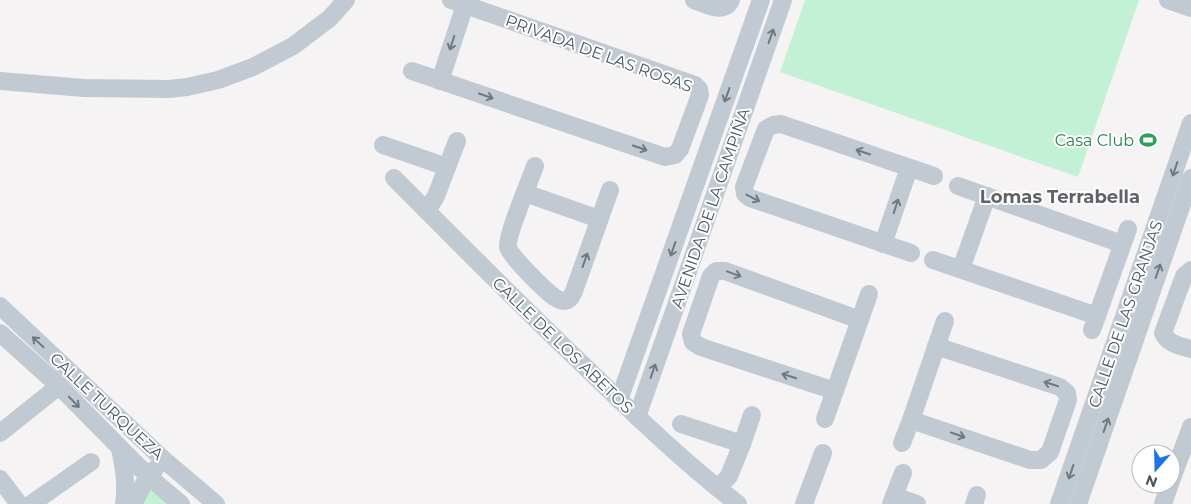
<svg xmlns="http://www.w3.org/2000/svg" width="1191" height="504" font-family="Montserrat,sans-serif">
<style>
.green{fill:#c3f1d5}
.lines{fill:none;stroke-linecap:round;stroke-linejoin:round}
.minor{stroke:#c1cad2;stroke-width:18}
.oneway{stroke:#6e7983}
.labels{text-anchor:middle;stroke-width:4;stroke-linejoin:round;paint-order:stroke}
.street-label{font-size:16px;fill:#4a5661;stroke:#fff}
.leisure-label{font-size:16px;fill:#27864d;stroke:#fff;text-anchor:end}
.neighbourhood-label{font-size:18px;font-weight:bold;fill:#5f6368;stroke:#fff}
</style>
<rect width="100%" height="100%" fill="#f5f3f3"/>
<!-- green -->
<g class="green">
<polygon points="805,0 1139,0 1078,177 780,72"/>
<polygon points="151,487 171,504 138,504"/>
</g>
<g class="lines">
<!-- minor -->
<g class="minor">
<path d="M694,0c11,4 30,15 37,0"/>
<polyline points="1168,0 1191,8"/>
<polyline points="412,71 665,157 675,155 680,149 700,95 699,89 695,85 451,0"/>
<polyline points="0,81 84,88 169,89 187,87 218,80 253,67 293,46 330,18 346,0"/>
<polyline points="440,81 465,5"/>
<polyline points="383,145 447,167"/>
<path d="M535,166c-5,14 -29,71 -27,81 2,9 39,46 48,51 1,1 6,3 7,3 7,0 9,-5 11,-10l36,-101"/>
<path d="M394,178c62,62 123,124 186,184 51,49 102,99 158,142"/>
<polyline points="958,186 1122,244"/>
<polyline points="525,193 599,219"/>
<polyline points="427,211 436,196 457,141"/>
<polyline points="883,244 909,168"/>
<polyline points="911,253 750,198 745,194 744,187 766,129 773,125 781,124 934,176"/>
<polyline points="933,260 1097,316"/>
<polyline points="961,269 987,196"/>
<path d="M1191,270l-7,6 -21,57c5,11 17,13 28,16"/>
<polyline points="0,306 163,459 216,504"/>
<polyline points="1092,330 1128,229"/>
<polyline points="0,333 59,386 148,476 181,504"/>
<polyline points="835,391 701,347 693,342 691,334 711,276 716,271 725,271 860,320"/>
<polyline points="619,400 761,0"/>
<polyline points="637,417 783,0"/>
<polyline points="825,419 869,294"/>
<polyline points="911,420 1030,460 1041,460 1050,452 1068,400 1067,393 1060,387 936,346"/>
<polyline points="681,424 742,444"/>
<polyline points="0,433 59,386"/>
<polyline points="902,443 911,420 945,321"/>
<path d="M120,449c4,19 7,36 4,55"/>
<polyline points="0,479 19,504"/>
<polyline points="1171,481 1191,427"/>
<polyline points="718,488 729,476 742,444 752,415"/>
<polyline points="894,496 917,504"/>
<polyline points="31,504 91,462"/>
<polyline points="133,504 148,476 155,469"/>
<polyline points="804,504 823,453"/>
<polyline points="891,504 903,473"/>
<polyline points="974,504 977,495"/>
<polyline points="1059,504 1191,123"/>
<polyline points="1078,504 1191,178"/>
<polyline points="1163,504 1170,484"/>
</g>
</g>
<!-- one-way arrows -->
<defs><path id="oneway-shaft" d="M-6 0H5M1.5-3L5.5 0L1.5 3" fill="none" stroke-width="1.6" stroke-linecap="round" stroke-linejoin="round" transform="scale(1.25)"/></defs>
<g class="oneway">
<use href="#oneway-shaft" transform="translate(771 36) rotate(-71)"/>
<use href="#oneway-shaft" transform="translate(452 43) rotate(108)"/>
<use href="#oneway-shaft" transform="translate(727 95) rotate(110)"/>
<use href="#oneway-shaft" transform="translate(486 96) rotate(19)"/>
<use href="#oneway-shaft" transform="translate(640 148) rotate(19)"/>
<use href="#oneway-shaft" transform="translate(863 152) rotate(-161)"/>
<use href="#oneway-shaft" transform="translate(1175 169) rotate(109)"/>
<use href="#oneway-shaft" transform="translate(753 198) rotate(27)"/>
<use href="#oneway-shaft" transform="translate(896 206) rotate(-72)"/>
<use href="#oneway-shaft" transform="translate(673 249) rotate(109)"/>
<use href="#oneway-shaft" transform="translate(585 260) rotate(-71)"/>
<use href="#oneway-shaft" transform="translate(1158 271) rotate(-71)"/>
<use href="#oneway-shaft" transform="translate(734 274) rotate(20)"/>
<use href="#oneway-shaft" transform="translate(38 342) rotate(-137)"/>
<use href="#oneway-shaft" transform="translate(653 371) rotate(-71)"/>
<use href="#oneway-shaft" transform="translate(789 376) rotate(-162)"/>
<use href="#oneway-shaft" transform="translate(1051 384) rotate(-162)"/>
<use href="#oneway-shaft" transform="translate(74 402) rotate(46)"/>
<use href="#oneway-shaft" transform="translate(1106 425) rotate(-71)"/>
<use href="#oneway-shaft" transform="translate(958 435) rotate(19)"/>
<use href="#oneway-shaft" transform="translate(1071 472) rotate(109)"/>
</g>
<!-- icons -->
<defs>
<g id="stadium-bare" transform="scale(1.35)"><path d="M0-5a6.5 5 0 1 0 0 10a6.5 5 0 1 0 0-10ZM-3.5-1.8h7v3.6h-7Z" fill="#2e9e5b" stroke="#fff" stroke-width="2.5" paint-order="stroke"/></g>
</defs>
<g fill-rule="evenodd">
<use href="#stadium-bare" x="1148" y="140"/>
</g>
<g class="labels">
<!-- street labels -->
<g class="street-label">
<text transform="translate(599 53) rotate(20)" y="6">PRIVADA DE LAS ROSAS</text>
<text transform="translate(710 208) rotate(-71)" y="6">AVENIDA DE LA CAMPIÑA</text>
<text transform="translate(1125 314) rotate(-71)" y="6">CALLE DE LAS GRANJAS</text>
<text transform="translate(563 345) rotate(44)" y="6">CALLE DE LOS ABETOS</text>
<text transform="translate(107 406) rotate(43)" y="6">CALLE TURQUEZA</text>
</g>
<!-- leisure labels -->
<g class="leisure-label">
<text x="1134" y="146">Casa Club</text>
</g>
<!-- neighbourhood labels -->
<g class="neighbourhood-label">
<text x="1060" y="203">Lomas Terrabella</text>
</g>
</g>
<!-- north arrow -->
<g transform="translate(1156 469) rotate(200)"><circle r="24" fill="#ffffff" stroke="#b7bbc0"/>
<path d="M0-4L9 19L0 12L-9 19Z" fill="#1a73e8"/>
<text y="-8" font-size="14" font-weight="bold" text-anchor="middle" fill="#4a5661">N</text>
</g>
</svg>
